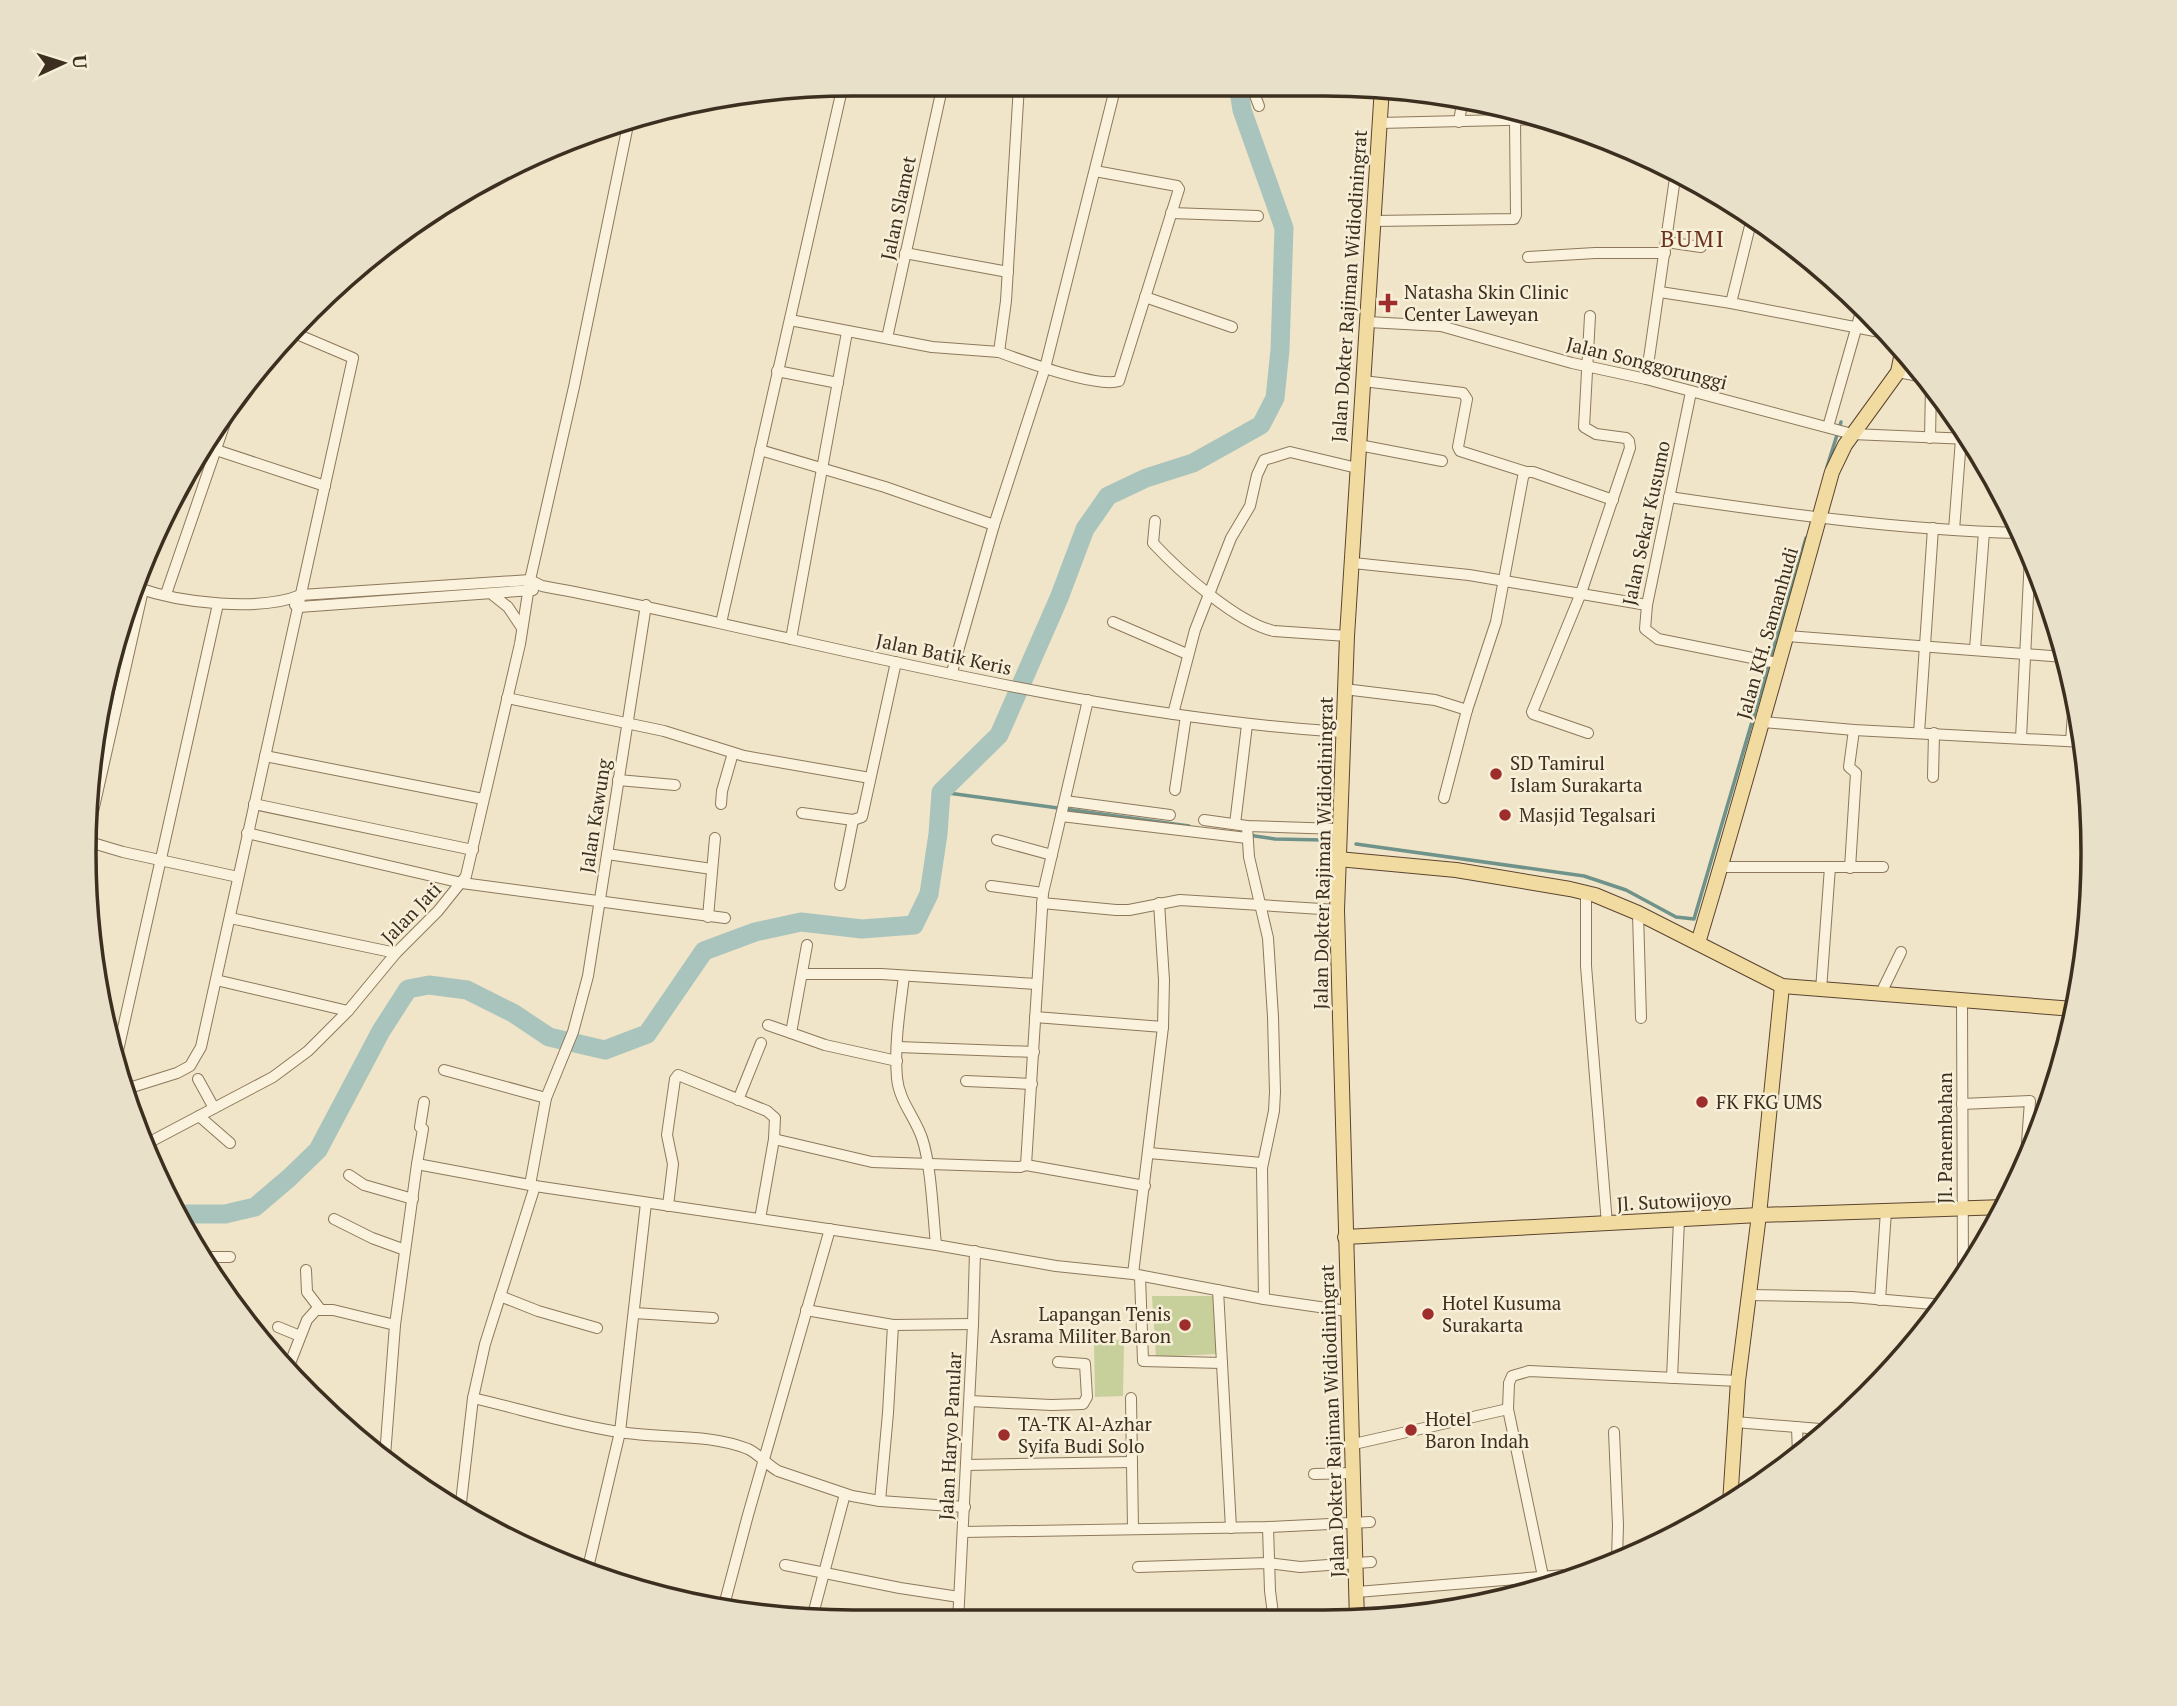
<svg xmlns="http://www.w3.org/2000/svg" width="2177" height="1706" font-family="'PT Serif',serif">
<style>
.green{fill:#c7cf9b}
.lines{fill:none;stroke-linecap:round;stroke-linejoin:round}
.stream{stroke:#6f938b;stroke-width:3.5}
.river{stroke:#a9c4bd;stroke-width:19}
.minor-casing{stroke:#8d785c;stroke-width:12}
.major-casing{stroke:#5b4530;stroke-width:16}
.minor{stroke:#faf2dc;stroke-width:10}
.major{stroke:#f2dba0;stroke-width:14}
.poi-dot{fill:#9d2e2b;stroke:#f7efd8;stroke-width:2.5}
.labels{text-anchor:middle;stroke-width:5;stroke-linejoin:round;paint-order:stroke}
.street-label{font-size:19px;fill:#3d2f20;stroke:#f7efd8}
.poi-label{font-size:19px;fill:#3d2f20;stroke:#f7efd8;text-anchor:start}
.quarter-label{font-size:23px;letter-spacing:2px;fill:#6a311f;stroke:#f7efd8}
.rim{fill:none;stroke:#3d2f20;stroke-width:3.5}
</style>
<rect width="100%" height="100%" fill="#f0e5c8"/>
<!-- green -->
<g class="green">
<polygon points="1152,1296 1215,1296 1217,1354 1156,1357"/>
<polygon points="1124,1340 1123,1396 1095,1397 1094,1341"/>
</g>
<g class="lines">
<!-- stream -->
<g class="stream">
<polyline points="1827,467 1841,422"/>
<polyline points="941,792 1189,826"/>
<polyline points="1248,835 1275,839 1324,840"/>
<polyline points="1356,844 1584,876 1626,890 1676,917 1694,919 1806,538"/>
</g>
<!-- river -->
<polyline class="river" points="177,1214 225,1214 255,1207 289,1178 318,1150 381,1031 408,989 429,985 467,990 513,1013 549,1037 605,1050 647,1034 704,951 755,932 801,922 862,929 914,925 929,894 938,834 941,792 999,735 1059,598 1085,529 1108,496 1146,478 1193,463 1261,425 1275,398 1280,350 1284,228 1242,110 1238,85"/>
<!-- minor casing -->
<g class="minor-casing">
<g id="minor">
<polyline points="1251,85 1259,106"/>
<polyline points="1459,122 1462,103"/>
<polyline points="1379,123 1544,119"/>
<polyline points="1171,213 1258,216"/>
<polyline points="1373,221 1514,219 1516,215 1515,121"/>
<polyline points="1666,242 1701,247"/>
<polyline points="905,253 1008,272"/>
<polyline points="1528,257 1595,253 1665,253"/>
<polyline points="1660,292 1731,303 1890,334"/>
<polyline points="1145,297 1232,327"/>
<polyline points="1731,303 1752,218"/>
<polyline points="790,320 932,347 999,352 1006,301 1019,85"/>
<polyline points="1368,322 1441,326 1572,363 1646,379 1852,434 1969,439"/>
<polyline points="887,338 943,84"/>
<path d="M999,352c24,9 98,36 120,29l60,-192 -2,-3 -82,-15"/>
<polyline points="777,371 838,383"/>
<polyline points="1898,372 1924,377"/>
<polyline points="1646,379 1676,171"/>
<polyline points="1363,381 1463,393 1467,399 1458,447 1460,451 1526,472 1533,472 1613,500"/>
<polyline points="1691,392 1647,605 1645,629 1658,639 1777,663"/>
<polyline points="1828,427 1862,308"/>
<polyline points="1930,438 1931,386"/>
<polyline points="1359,445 1442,461"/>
<polyline points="204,446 325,486"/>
<polyline points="760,450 885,487 994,525"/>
<path d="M1669,497c116,17 232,33 350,36"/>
<path d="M1155,521l-2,22c26,28 84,80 121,88l73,5"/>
<polyline points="1954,530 1961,439"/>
<polyline points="1353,563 1469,575 1647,605"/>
<path d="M138,588c43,15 121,24 163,7l229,-15 12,6c84,15 166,35 249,53 181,41 365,81 551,93"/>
<polyline points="166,594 227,417"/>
<polyline points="493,595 508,607 522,628"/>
<polyline points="295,605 299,607 533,590"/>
<polyline points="1113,622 1187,654"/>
<polyline points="721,623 843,85"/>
<polyline points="1787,636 2064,657"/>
<polyline points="791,639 847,332"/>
<polyline points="1975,649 1984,532"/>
<polyline points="952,672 994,525 1045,368 1116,85"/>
<polyline points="1344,689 1435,700 1467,710"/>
<polyline points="507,698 664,731 744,756 870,778"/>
<polyline points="1173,714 1195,630 1231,538 1250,506 1257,475 1264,460 1290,452 1357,468"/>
<polyline points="1763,722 1854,730 2084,742"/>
<polyline points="1588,733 1533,714 1532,712 1581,593 1630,448 1629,441 1626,438 1596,434 1584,427 1590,316"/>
<polyline points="1919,733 1933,528"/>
<polyline points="2021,738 2030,557"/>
<polyline points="2071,741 2074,700"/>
<polyline points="265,756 483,799"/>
<polyline points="1933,777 1934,733"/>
<polyline points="618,780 675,785"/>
<polyline points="1175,790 1186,716"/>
<polyline points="1444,798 1467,710 1496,622 1523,477 1526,472"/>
<polyline points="1065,801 1170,815"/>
<polyline points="254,804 473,850"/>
<polyline points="721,804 722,791 733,753"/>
<polyline points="802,813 853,820 862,817 896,662"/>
<polyline points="1061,816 1247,838"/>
<polyline points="1204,820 1247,826 1339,829"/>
<polyline points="1235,824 1247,725"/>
<polyline points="1247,826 1249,857 1268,938 1273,1017 1275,1092 1274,1111 1262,1168 1264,1299"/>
<polyline points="247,833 462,883 725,918"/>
<polyline points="997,840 1052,855"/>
<polyline points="86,841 123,852 238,877"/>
<polyline points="85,847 143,590"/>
<polyline points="607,854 712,869"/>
<polyline points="1721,867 1883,867"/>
<polyline points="1850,868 1856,773 1849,767 1854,730"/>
<polyline points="840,885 853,820"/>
<polyline points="991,886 1043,893"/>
<polyline points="1586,893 1586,966 1607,1224"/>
<polyline points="1042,903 1116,910 1129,910 1180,900 1337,910"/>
<polyline points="1638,913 1641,1018"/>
<polyline points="708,917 715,838"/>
<polyline points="230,918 396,953"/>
<polyline points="807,945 791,1033 825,1045 897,1061"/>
<polyline points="803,974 881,974 1037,984"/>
<path d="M904,976c-4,33 -10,69 -7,102 2,23 18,39 25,60 9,26 11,77 14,107"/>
<polyline points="216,980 348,1011"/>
<polyline points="1821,990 1830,867"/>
<polyline points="1881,993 1901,952"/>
<polyline points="1962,1000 1963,1275"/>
<polyline points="1035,1017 1163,1027"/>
<polyline points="768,1025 791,1033"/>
<polyline points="898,1047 1034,1052"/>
<polyline points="115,1064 218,604"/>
<polyline points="444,1070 546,1098"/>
<polyline points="198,1079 214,1108"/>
<polyline points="966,1081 1032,1084"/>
<polyline points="126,1089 177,1073 190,1066 201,1047 353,358 292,332"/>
<polyline points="738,1100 761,1043"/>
<polyline points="1962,1104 2030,1101 2027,1143 2032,1145"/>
<polyline points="199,1116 230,1143"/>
<polyline points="774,1139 872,1162 1020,1167 1026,1165 1043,893 1088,700"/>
<polyline points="148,1143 273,1077 308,1051 348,1011 396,953 438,911 466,876 520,644 530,580 574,387 629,120"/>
<polyline points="1149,1153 1262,1163"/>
<polyline points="417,1164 423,1129 420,1127 424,1102"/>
<polyline points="1026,1165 1145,1186"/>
<polyline points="349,1175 364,1185 413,1199"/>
<polyline points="530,1185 546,1098 573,1032 588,976 646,605"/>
<polyline points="668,1206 673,1164 667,1135 675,1079 678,1075 767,1111 775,1118 774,1139 760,1219"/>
<polyline points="334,1219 372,1238 405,1250"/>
<polyline points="201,1257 230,1257"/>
<polyline points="306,1270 307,1292 320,1309"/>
<polyline points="1133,1274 1163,1027 1164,980 1159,903"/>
<polyline points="1140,1276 1143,1361 1222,1363"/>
<polyline points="1218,1290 1231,1528"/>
<polyline points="1749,1295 1852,1297 1944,1305"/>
<polyline points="500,1296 538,1311 597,1328"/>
<polyline points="1880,1300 1886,1211"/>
<polyline points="806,1310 893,1325 973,1324"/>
<polyline points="634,1313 713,1318"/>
<polyline points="278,1327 300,1336"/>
<polyline points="287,1371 307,1320 316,1310 333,1310 395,1325"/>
<polyline points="1672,1378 1679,1220"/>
<path d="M473,1398c48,11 98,27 147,34 42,7 88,1 128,17 11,5 19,16 30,22l74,25 28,5 85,6"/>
<polyline points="1131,1398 1133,1529"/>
<polyline points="970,1401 1051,1405 1083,1404 1087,1397 1085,1364 1058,1362"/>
<polyline points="1735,1422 1832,1430"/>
<polyline points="1797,1427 1798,1455"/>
<polyline points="1614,1432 1618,1525 1617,1560"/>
<polyline points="1354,1444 1508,1409"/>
<polyline points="385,1456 395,1325 417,1164 535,1186 936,1245 1056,1266 1133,1274 1264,1299 1347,1311"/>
<polyline points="967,1465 1132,1462"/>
<polyline points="1314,1474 1354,1473"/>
<polyline points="880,1501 888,1413 893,1325"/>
<polyline points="460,1511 473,1398 485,1344 535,1186"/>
<polyline points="1268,1527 1270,1591 1274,1621"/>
<polyline points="963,1532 1268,1527 1370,1522"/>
<polyline points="527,1547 608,1578"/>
<polyline points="785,1565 900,1588 959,1597"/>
<polyline points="1138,1567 1268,1563 1300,1567 1371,1562"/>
<polyline points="587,1572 620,1432 646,1203"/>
<polyline points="1545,1586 1508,1409 1509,1383 1512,1376 1529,1371 1738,1381"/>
<polyline points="1357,1592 1590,1573"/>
<polyline points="723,1609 748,1515 830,1229"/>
<polyline points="784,1613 801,1617"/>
<polyline points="812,1618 845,1494"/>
<polyline points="958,1622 973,1324 975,1251"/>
</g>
</g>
<!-- major casing -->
<g class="major-casing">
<g id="major">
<polyline points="1338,859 1456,870 1570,889 1595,895 1638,913 1782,986 2074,1009"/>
<path d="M1698,943c47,-156 90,-313 134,-471l13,-27 53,-73 5,-24"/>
<polyline points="1345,1237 1759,1215 2005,1207"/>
<polyline points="1730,1503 1738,1381 1759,1215 1782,986"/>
<polyline points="1357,1620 1337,910 1347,636 1382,87"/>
</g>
</g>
<!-- minor -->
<use href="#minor" class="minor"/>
<!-- major -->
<use href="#major" class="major"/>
</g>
<!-- markers -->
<g class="poi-dot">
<path d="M1384.5 292.5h7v7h7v7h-7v7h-7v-7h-7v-7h7z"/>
<circle cx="1496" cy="774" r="7"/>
<circle cx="1505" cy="815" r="7"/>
<circle cx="1702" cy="1102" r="7"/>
<circle cx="1428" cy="1314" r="7"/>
<circle cx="1185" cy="1325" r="7"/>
<circle cx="1411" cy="1430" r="7"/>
<circle cx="1004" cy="1435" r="7"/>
</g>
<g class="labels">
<!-- street labels -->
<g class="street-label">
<text transform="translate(898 208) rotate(-78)" y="7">Jalan Slamet</text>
<text transform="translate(1349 286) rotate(-86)" y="7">Jalan Dokter Rajiman Widiodiningrat</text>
<text transform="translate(1647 363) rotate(14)" y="7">Jalan Songgorunggi</text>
<text transform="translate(1646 523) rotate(-78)" y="7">Jalan Sekar Kusumo</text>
<text transform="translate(1767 633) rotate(-74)" y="7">Jalan KH. Samanhudi</text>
<text transform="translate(944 654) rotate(12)" y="7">Jalan Batik Keris</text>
<text transform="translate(595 816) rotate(-81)" y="7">Jalan Kawung</text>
<text transform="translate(1323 853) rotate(-89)" y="7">Jalan Dokter Rajiman Widiodiningrat</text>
<text transform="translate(411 913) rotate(-46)" y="7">Jalan Jati</text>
<text transform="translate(1945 1138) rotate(-90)" y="7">Jl. Panembahan</text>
<text transform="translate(1674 1201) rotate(-3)" y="7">Jl. Sutowijoyo</text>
<text transform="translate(1332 1421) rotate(-92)" y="7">Jalan Dokter Rajiman Widiodiningrat</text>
<text transform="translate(950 1436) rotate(-87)" y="7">Jalan Haryo Panular</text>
</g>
<!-- poi labels -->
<g class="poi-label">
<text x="1404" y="299">Natasha Skin Clinic<tspan x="1404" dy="22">Center Laweyan</tspan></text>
<text x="1510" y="770">SD Tamirul<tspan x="1510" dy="22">Islam Surakarta</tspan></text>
<text x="1519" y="822">Masjid Tegalsari</text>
<text x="1716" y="1109">FK FKG UMS</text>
<text x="1442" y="1310">Hotel Kusuma<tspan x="1442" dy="22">Surakarta</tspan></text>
<text x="1171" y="1321" text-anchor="end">Lapangan Tenis<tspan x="1171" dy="22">Asrama Militer Baron</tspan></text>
<text x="1425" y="1426">Hotel<tspan x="1425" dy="22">Baron Indah</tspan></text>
<text x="1018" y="1431">TA-TK Al-Azhar<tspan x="1018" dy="22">Syifa Budi Solo</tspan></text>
</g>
<!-- quarter labels -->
<g class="quarter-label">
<text x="1693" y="247">BUMI</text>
</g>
</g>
<!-- crop -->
<path d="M0 0H2177V1706H0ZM853 96H1324A757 757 0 0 1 2081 853V853A757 757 0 0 1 1324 1610H853A757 757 0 0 1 96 853V853A757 757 0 0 1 853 96Z" fill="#e8e0c9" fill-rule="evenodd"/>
<path class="rim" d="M853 96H1324A757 757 0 0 1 2081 853V853A757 757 0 0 1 1324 1610H853A757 757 0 0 1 96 853V853A757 757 0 0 1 853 96Z"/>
<!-- north arrow -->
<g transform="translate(63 63) rotate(86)" stroke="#f7efd8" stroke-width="5" paint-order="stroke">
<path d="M0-5L12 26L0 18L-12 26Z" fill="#3d2f20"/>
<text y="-10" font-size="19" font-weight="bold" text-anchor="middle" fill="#3d2f20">U</text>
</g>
</svg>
